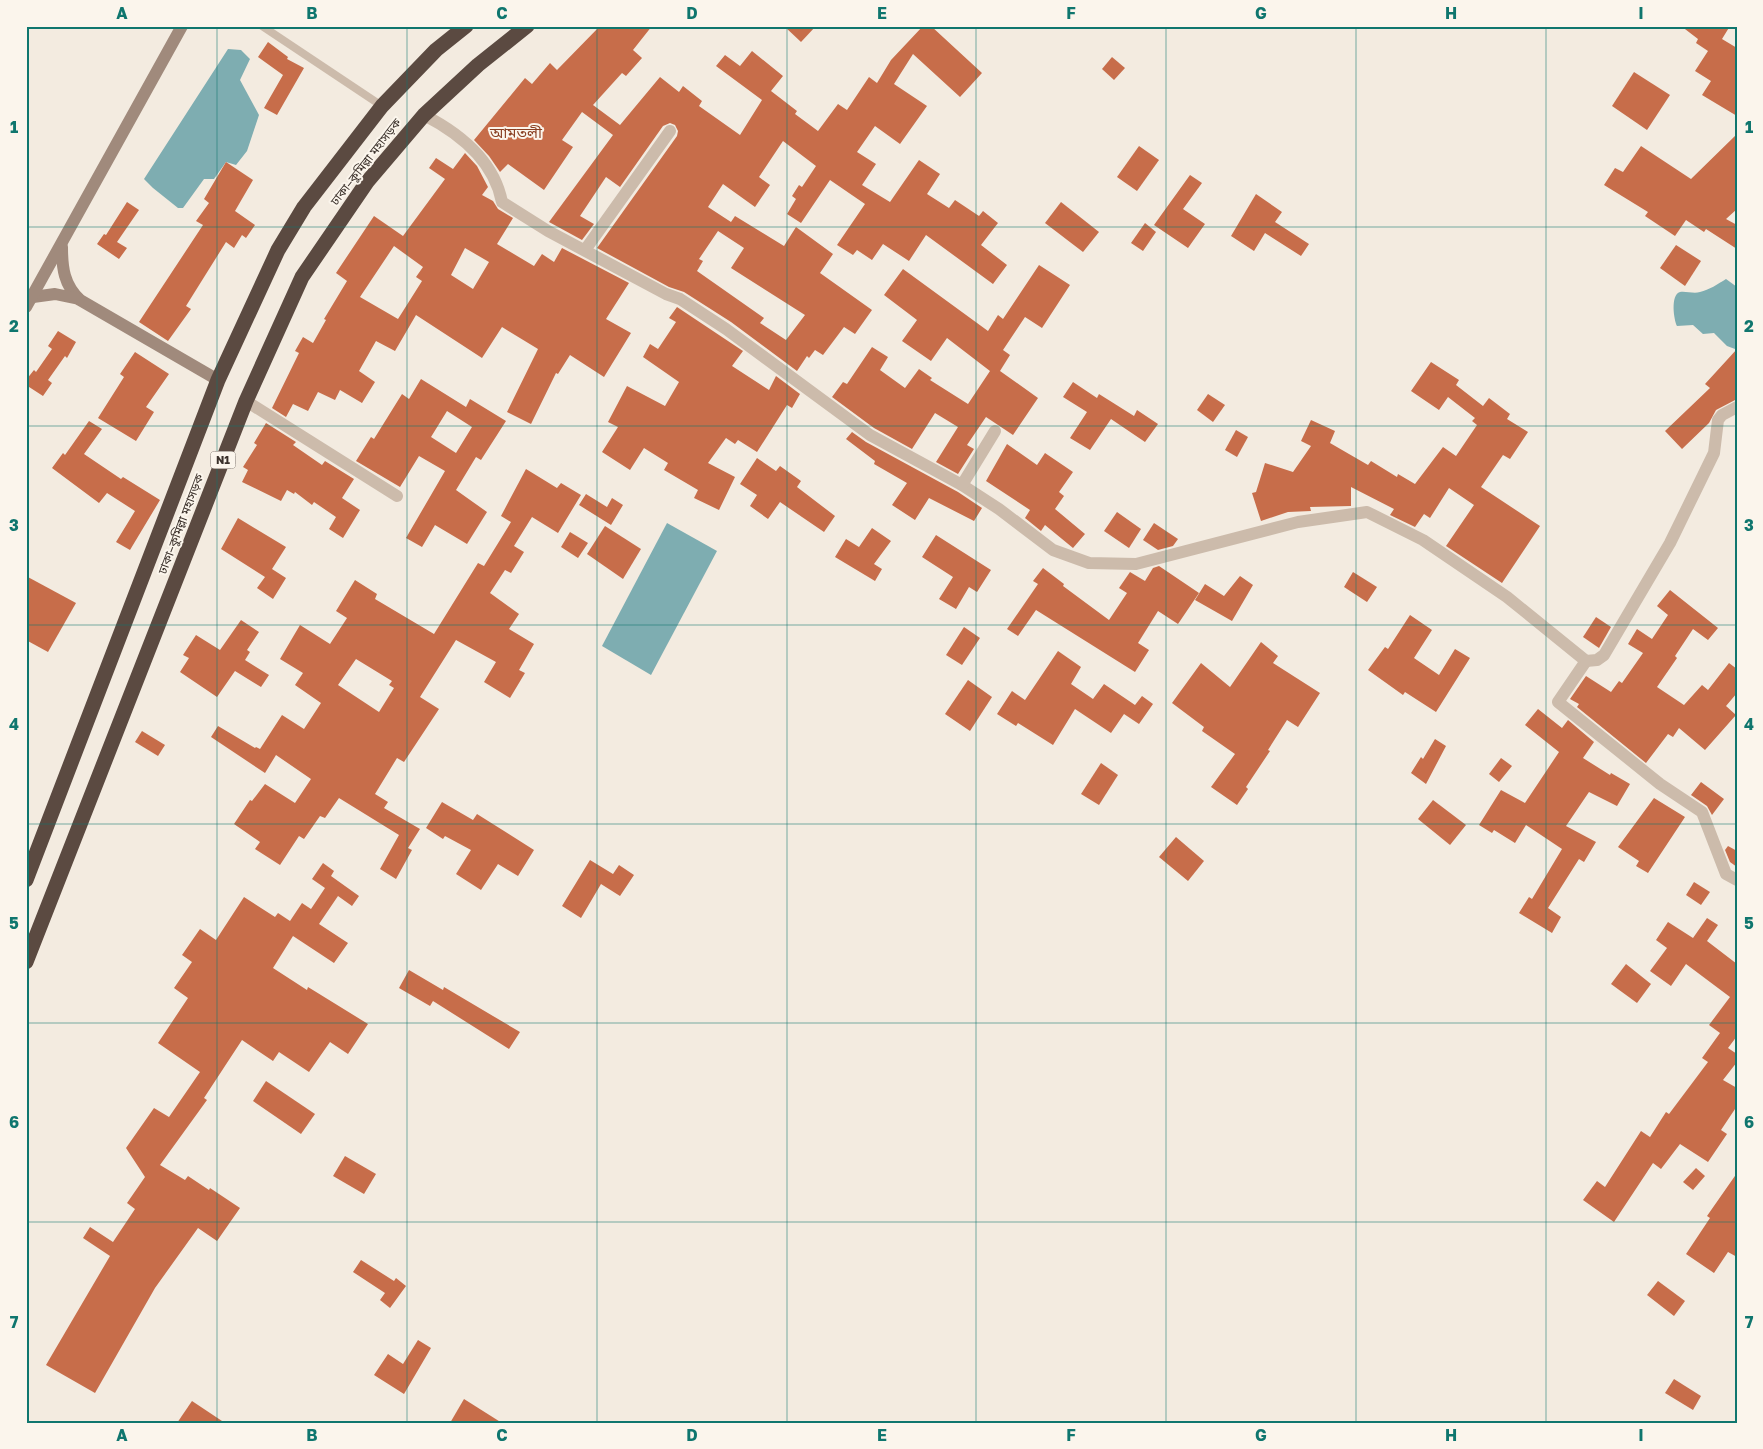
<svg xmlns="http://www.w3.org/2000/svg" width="1763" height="1449" font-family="'Golos Text','Noto Sans Bengali',sans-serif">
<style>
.water{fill:#7eadb1}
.building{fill:#c76d4a;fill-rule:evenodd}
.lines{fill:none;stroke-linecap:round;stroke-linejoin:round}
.lane{stroke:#ccbbab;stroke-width:8}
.street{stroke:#ccbbab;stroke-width:12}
.secondary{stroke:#a08a7c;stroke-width:12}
.highway{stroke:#5b4a41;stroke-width:15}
.grid{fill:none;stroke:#0f766e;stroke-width:1;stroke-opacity:0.55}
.labels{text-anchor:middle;stroke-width:4;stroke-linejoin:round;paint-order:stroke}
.shield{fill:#fbf5ec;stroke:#746b64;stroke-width:1}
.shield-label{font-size:11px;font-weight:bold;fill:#3a302a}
.street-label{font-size:12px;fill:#3a302a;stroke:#fbf5ec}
.quarter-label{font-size:15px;fill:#8a3f22;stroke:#fbf5ec}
.neatline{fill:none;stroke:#0f766e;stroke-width:2}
.grid-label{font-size:16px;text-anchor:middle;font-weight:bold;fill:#0f766e}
</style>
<rect width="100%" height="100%" fill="#f3ebe0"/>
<!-- water -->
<g class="water">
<polygon points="228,49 241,50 250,59 240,80 259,115 247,151 236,165 226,162 214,179 204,179 183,208 178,208 153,188 144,179"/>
<path d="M1726,279l11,8v60l-2,2 -8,-3 -13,-13 -11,1 -10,-9 -16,1c-3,-6 -7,-31 3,-34 6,-1 14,2 20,0 9,-2 18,-8 26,-13z"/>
<polygon points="667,523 717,551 651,675 602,646"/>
</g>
<!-- building -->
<g class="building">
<path d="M600,26h52l-19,24 9,8 -16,18 -4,-3 -29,32 27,20 40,-48 19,15 4,-6 19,15 -3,5 41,29 22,-35 -46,-34 9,-11 15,11 12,-15 31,25 -12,15 26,20 -2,3 23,17 20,-27 9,6 22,-33 8,6 14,-23 32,-34h8l51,47 -22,24 -47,-43 -19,30 33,22 -27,38 -25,-18 -18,26 19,12 -14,21 28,17 29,-42 21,14 -13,20 22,14 6,-8 24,16 4,-5 15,12 -17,22 26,20 -14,19 -67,-49 -17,26 -26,-17 -11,16 -15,-10 -4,5 -16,-10 28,-41 -35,-24 -29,43 -14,-9 9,-15 -4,-3 7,-11 3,2 14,-21 -33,-25 -24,36 11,8 -15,22 -32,-23 -15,23 23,15 4,-6 49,30 12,-19 37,27 -13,19 52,37 -17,24 -11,-7 -21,28 -8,-5 -6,8 -2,-2 -10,15 -66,-49 -47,-30 -15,-5 -72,-39 80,-112 1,-5 -3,-6 -5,-2 -7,3 -43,61 -14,-10 -26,39 14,8 -12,16 -33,-18 64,-87 -31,-23 -20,28 11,7 -29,43 -36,-26 -8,8 -11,-16 -15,-16 51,-62 7,6 18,-21 7,7zM718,231l26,17 -13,20 74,47 -19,25 -26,-17 4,-5 -67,-47 6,-10 -4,-2z"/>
<polygon points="784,26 816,26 801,42"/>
<polygon points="1681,26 1730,26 1722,39 1737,48 1737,116 1702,95 1711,81 1695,71 1708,51 1696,43 1698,39"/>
<polygon points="268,42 288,57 287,59 304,68 277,115 264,108 283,75 258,57"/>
<polygon points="1112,57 1125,68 1114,80 1102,69"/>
<polygon points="1634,72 1670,95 1647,130 1612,106"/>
<polygon points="1737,134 1737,209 1726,219 1737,225 1737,249 1706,229 1704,232 1686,220 1675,236 1645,216 1648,212 1604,185 1615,168 1623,172 1641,146 1691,179"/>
<polygon points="1139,146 1159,160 1137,191 1117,177"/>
<path d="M465,153l12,13 11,21 -6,8 11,6 5,8 15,9 -16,26 37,22 8,-12 12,8 8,-14 67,35 -23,36 25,14 -27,44 -34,-22 -12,19 -2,-1 -25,51 -24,-12 31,-63 -36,-22 -20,31 -66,-43 -21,36 -19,-10 -17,30 16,11 -13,21 -22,-13 -5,10 -17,-8 -10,19 -15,-7 -7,13 -14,-9 27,-55 -4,-2 8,-14 10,6 13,-23 -2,-1 23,-38 -11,-8 38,-57 29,20 42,-57 -16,-11 7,-10 17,11zM394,246l29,21 -7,10 6,4 -24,38 -38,-22zM465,248l24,14 -16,27 -22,-14z"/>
<polygon points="226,162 253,180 235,211 255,225 246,238 242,235 234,248 226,242 186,306 191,309 168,341 139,322 203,225 196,221 209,203 204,199"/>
<polygon points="1190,175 1202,183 1183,209 1205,224 1188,248 1154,225"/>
<polygon points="1256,194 1282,212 1275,222 1309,244 1301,256 1265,233 1254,251 1231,236"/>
<polygon points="127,202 139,210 117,242 127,248 119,259 97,244 104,234 106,235"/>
<polygon points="1061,202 1099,232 1083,252 1045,223"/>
<polygon points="1145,223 1156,232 1143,251 1131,243"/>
<polygon points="1676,245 1701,261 1685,286 1660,268"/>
<polygon points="1039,265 1070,285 1042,328 1025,317 1003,350 1010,355 1000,371 1038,398 1013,435 986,417 967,445 974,449 958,474 936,462 958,427 935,413 912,449 874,428 832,397 843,382 847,384 872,347 888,357 880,370 905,388 919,369 932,378 930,380 968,404 990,371 947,338 931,361 902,341 917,320 884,295 903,269 988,331 998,315 1003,319"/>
<polygon points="677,307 743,351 732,366 769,390 776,376 800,394 792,408 787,405 757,452 738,440 735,444 726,438 708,463 735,477 719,510 694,498 698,490 664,470 668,463 644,448 630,470 602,452 618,427 608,422 627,386 665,406 679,382 643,357 650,344 658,349 676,322 669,318"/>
<polygon points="58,331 76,342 67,358 65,356 48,380 52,383 43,396 26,385 26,380 34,370 36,372 52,349 48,346"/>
<polygon points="1737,349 1737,399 1716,410 1709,423 1682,449 1665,431 1710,388 1705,384"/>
<polygon points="135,352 169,374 146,407 154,412 136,441 98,418 124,377 120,374"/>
<polygon points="1431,362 1459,380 1456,385 1483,406 1489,398 1510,414 1507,419 1528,432 1510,459 1503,455 1481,487 1540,526 1502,583 1446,546 1474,505 1449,488 1430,518 1424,514 1415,527 1390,515 1394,509 1351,487 1351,506 1310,507 1311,511 1288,512 1261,521 1252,493 1256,492 1265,463 1293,472 1311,446 1301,441 1311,420 1335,431 1330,443 1368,465 1371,461 1397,477 1398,474 1415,484 1443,447 1456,456 1477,425 1472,421 1475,418 1448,397 1439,410 1411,391"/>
<path d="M421,379l45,28 4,-8 36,22 -25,39 -5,-3 -20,33 31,22 -20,32 -32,-19 -13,22 -16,-9 39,-67 -26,-15 -19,31 -44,-26 15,-24 3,2 28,-45 7,5zM447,411l25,16 -16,26 -25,-16z"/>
<polygon points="1073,382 1097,398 1099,394 1134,416 1137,410 1158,424 1145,442 1111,419 1090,450 1070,438 1087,412 1063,397"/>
<polygon points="1208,394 1225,405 1213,422 1197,410"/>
<polygon points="89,421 102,429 84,454 121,479 123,477 160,500 130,550 116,542 135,511 107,493 99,503 52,468 63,453 65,455"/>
<polygon points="266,423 296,442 293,445 322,465 325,461 354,479 342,498 360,510 343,538 329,529 336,517 314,502 312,505 295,492 294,494 287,490 281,501 242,482 248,470 243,467 257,445 254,443"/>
<polygon points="1236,430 1248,437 1237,457 1225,450"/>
<polygon points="852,432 866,442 958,492 982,508 974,521 929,498 915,520 892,505 907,483 874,464 875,461 846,439"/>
<polygon points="1007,444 1037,465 1045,453 1073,472 1059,492 1064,496 1055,509 1085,534 1073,548 1045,525 1041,531 1025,518 1030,510 986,481"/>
<polygon points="757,458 776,471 780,466 801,481 797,487 835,516 824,532 780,502 768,519 750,506 757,495 740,484"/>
<path d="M526,469l31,19 4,-5 20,12 -23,38 -26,-16 -18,29 10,6 -13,21 -6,-3 -15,23 29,21 -10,15 25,15 -15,26 6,3 -15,25 -26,-16 12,-20 -40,-22 -36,57 19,12 -35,53 -7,-4 -22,36 13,8 -4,6 36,21 -12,19 4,2 -16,29 -16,-10 19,-34 -60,-37 -14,20 -5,-2 -16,23 -5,-3 -19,29 -25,-16 5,-7 -26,-18 16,-24 2,1 13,-17 30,19 16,-24 -35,-24 -11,18 -54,-36 7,-11 37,22 1,-1 4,2 22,-34 22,14 17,-26 -26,-18 8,-12 -23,-14 20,-34 30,19 17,-26 -11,-7 19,-31 22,14 -2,5 59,35 44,-71 6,3 27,-44 -10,-6zM356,659l36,22 -3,4 5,3 -15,24 -41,-27z"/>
<polygon points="586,494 607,507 612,498 623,505 611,525 579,505"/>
<polygon points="1117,512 1141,529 1129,548 1104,531"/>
<polygon points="238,518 286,547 272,569 286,578 273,599 257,588 265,577 221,549"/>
<polygon points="1154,523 1178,539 1173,546 1158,550 1143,540"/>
<polygon points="605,526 641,549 623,579 587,554"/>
<polygon points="872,528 891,541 874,564 882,569 875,581 835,557 846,539 859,547"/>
<polygon points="570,532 588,543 578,558 561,547"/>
<polygon points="936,535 991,570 977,592 969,587 956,609 939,599 953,577 922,557"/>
<polygon points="1159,566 1199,593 1178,624 1158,611 1138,643 1149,650 1135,672 1036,610 1018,636 1007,629 1038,584 1033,581 1043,568 1064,584 1063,586 1109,620 1127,593 1119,588 1130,572 1145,581 1153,568"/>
<polygon points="1353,572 1377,587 1367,602 1344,587"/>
<polygon points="26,576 76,603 48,652 26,640"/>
<polygon points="1240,576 1253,585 1232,621 1195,600 1205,584 1224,596"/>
<polygon points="1670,590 1718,628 1708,640 1693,629 1675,656 1677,658 1657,687 1684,705 1702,685 1708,690 1729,663 1737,669 1737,693 1726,706 1736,715 1705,750 1679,728 1673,737 1668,734 1646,763 1577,707 1579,704 1570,699 1586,676 1611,692 1619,681 1622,683 1643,653 1628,644 1637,629 1652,639 1668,615 1657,606"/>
<polygon points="1410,615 1432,630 1414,658 1439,675 1455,649 1470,658 1436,712 1405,692 1403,695 1368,670 1385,647 1388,649"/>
<polygon points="1596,617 1611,627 1599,648 1583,637"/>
<polygon points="241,620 259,632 247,650 250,652 245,660 269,675 261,687 235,671 217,697 180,672 189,658 183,655 196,635 220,650"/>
<polygon points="964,627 980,638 962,665 946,655"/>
<polygon points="1261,642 1278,656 1273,663 1320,693 1298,727 1287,720 1268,750 1270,751 1246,787 1248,789 1237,805 1211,787 1235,754 1202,731 1204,727 1172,703 1201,663 1230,687"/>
<polygon points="1058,651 1081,667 1071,684 1093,699 1104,684 1135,705 1142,696 1153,704 1139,724 1124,714 1111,733 1075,709 1053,745 1018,723 1016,726 997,714 1012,691 1025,700"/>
<polygon points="968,680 992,697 970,731 945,714"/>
<polygon points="1538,709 1562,728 1568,720 1594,742 1583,758 1610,775 1611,773 1630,784 1617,806 1589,792 1566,826 1596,842 1584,862 1579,859 1548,908 1561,917 1552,933 1519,913 1529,897 1532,899 1562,849 1526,825 1515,843 1494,830 1492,833 1479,825 1501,790 1525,803 1559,752 1525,725"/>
<polygon points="142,731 165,745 158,756 135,742"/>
<polygon points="1435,739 1446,746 1426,784 1411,773 1421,757 1423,759"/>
<polygon points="1501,758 1512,766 1499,782 1489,774"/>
<polygon points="1101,763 1118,775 1099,805 1081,794"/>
<polygon points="1701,782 1724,799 1712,815 1707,806 1691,795"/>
<polygon points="1654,798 1685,817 1648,873 1636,866 1639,861 1618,847"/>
<polygon points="1433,800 1466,825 1450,845 1418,819"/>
<polygon points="442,802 473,820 477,814 534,850 518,876 498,864 481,890 456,874 471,850 445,836 443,839 426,828"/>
<polygon points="1176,837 1204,861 1188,881 1159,857"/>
<polygon points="1728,846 1737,851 1737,867 1730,862 1725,850"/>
<polygon points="590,860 613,874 619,865 634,875 620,896 601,884 581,918 562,906"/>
<polygon points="323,863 334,871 331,876 359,896 352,906 338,896 319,924 348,943 334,963 293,936 273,968 307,990 308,987 368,1024 348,1054 330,1042 309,1072 279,1052 273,1061 242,1040 204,1098 207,1100 160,1165 185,1180 188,1176 209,1190 210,1188 240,1208 217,1241 198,1228 155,1288 95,1393 46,1365 110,1256 83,1238 90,1227 113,1242 135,1209 127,1203 145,1177 126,1148 154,1108 169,1117 200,1072 158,1043 188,998 174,988 192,962 182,955 200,929 216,940 244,897 275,917 278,913 290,921 302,903 311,909 325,888 312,879"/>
<polygon points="1694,882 1710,892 1701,905 1686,895"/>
<polygon points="1707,918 1718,925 1707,941 1737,964 1737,1036 1728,1048 1737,1054 1737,1062 1723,1080 1737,1088 1737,1106 1721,1130 1727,1134 1708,1162 1680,1144 1661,1169 1653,1163 1614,1222 1583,1200 1597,1181 1605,1187 1641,1131 1650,1137 1666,1112 1669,1114 1708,1062 1702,1058 1720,1033 1709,1025 1730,997 1686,964 1671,986 1650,971 1667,948 1656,940 1668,922 1693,938"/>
<polygon points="1626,964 1651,984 1637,1003 1611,984"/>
<polygon points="409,970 443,990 444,987 520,1032 509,1049 433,1001 430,1006 399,988"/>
<polygon points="266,1081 315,1114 301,1134 253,1101"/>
<polygon points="345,1156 376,1174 364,1194 333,1176"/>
<polygon points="1696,1168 1705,1176 1693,1190 1683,1182"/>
<polygon points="1737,1173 1737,1257 1728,1252 1714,1273 1686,1254 1710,1218 1707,1216"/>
<polygon points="361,1260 394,1281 396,1278 406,1286 390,1308 380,1300 385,1293 353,1272"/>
<polygon points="1658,1281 1685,1301 1674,1316 1647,1295"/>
<polygon points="418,1340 431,1348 404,1394 374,1375 388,1354 403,1364"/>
<polygon points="1674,1379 1701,1396 1693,1410 1665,1393"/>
<polygon points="464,1399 502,1423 450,1423"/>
<polygon points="192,1401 225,1423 177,1423"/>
</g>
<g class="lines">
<!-- lane -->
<polyline class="lane" points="262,26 382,106"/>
<!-- street -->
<g class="street">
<path d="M424,115c35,18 70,46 78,87l46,29 118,63 14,5 46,30 144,106 92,50 37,24 54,41 36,13 47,1 162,-42 69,-10 56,28 84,57 79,64 -28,41 102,82 42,28 24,62 11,6"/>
<polyline points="585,250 670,131"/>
<polyline points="246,401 397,496"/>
<polyline points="962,485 995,431"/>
<polyline points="1586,661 1597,660 1604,655 1670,543 1714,453 1718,420 1722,415 1737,407"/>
</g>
<!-- secondary -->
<g class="secondary">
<path d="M62,247c0,21 2,38 18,53l138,80"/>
<polyline points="33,297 55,294 79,299"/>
<polyline points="26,307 182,26"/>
</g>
<!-- highway -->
<g class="highway">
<polyline points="26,880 218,380 278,250 304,207 382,106 436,50 466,26"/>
<polyline points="26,962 246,401 302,277 367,182 424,115 478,65 527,26"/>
</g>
</g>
<!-- grid -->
<path class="grid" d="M217,26v1397M407,26v1397M597,26v1397M787,26v1397M976,26v1397M1166,26v1397M1356,26v1397M1546,26v1397M26,227h1711M26,426h1711M26,625h1711M26,824h1711M26,1023h1711M26,1222h1711"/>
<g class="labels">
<!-- shield labels -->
<rect class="shield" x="210.5" y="451.5" width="25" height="17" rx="4"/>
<g class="shield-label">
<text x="223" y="464">N1</text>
</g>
<!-- street labels -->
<g class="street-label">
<text transform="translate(366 162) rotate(-52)" y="4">ঢাকা–কুমিল্লা মহাসড়ক</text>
<text transform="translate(181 524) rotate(-69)" y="4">ঢাকা–কুমিল্লা মহাসড়ক</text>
</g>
<!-- quarter labels -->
<g class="quarter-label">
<text x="516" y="138">আমতলী</text>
</g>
</g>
<!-- border -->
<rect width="1763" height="1449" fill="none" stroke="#fbf5ec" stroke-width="55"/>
<rect x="28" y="28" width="1708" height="1394" class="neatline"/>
<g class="grid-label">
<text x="122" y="19">A</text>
<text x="312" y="19">B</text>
<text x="502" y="19">C</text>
<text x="692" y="19">D</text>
<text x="882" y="19">E</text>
<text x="1071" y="19">F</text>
<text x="1261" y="19">G</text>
<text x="1451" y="19">H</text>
<text x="1641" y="19">I</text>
<text x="14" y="133">1</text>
<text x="1749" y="133">1</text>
<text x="14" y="332">2</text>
<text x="1749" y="332">2</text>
<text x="14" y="531">3</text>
<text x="1749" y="531">3</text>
<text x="14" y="730">4</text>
<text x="1749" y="730">4</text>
<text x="14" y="929">5</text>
<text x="1749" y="929">5</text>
<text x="14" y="1128">6</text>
<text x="1749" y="1128">6</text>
<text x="14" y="1328">7</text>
<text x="1749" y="1328">7</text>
<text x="122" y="1441">A</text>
<text x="312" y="1441">B</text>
<text x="502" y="1441">C</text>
<text x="692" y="1441">D</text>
<text x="882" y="1441">E</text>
<text x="1071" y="1441">F</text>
<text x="1261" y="1441">G</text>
<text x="1451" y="1441">H</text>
<text x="1641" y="1441">I</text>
</g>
</svg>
